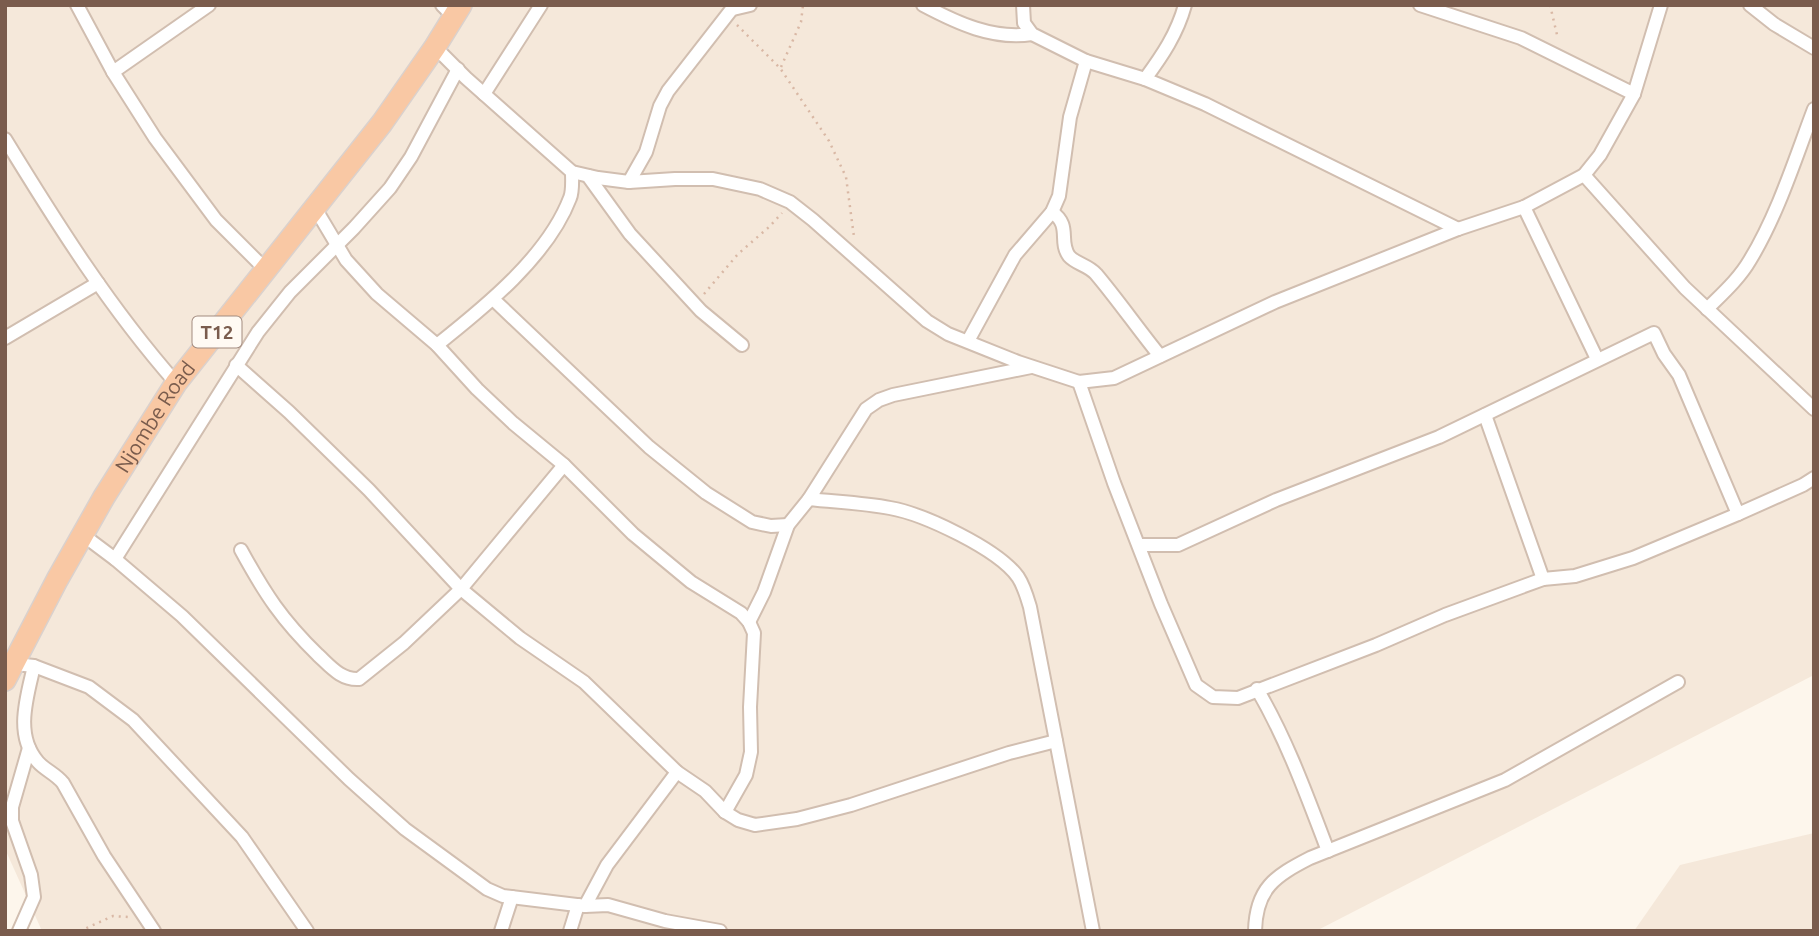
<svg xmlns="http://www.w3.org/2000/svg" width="1819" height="936" font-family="Ubuntu,sans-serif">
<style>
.residential{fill:#f5e8da}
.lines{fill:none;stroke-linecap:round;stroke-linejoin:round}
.minor-casing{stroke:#d1beb0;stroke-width:16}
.trunk-casing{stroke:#dad1cd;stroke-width:24}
.path{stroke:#d9b8a5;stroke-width:2.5;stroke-dasharray:2 5;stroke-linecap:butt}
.minor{stroke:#fff;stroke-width:12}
.trunk{stroke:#f9c8a4;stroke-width:21}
.labels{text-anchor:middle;stroke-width:7;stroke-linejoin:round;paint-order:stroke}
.shield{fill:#fffaf3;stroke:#a28b7f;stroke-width:2}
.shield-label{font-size:19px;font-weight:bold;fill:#7a5c4d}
.street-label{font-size:21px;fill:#7a5c4d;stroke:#fffaf3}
</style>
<rect width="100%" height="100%" fill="#fdf6ec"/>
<!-- residential -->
<g class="residential">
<polygon points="5,5 1814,5 1814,675 1316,931 42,931 5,849"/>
<polygon points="1814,833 1814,931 1634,931 1680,865"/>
</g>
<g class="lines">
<!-- minor casing -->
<g class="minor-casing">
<g id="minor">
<polyline points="77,5 113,72 155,138 216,220 266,270"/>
<polyline points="442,5 455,18"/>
<path d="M923,5c34,18 70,35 109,29"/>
<polyline points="1023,5 1024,23 1032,34 1086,61 1145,79 1205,104 1458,229"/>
<polyline points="1420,5 1521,38 1634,94"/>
<polyline points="1750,5 1774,24 1814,48"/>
<polyline points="733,9 750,5"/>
<polyline points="435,47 466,78 572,172 598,178 629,182 675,179 713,179 760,189 790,202 813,220 927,321 948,334 1018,362 1079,382 1114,378 1275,302 1458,229 1524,207 1584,175 1600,155 1634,94 1661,5"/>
<polyline points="113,72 209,5"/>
<path d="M1145,79c17,-23 32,-45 40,-74"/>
<polyline points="484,94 541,5"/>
<path d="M5,139c52,85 105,169 171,244"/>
<polyline points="1584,175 1685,288 1814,409"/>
<polyline points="588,176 630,234 701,311 742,345"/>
<polyline points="629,182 646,152 660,106 668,91 735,5"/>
<polyline points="1524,207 1597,359"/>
<polyline points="315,208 346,260 377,294 437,345 477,389 513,423 564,465 633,534 691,582 741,613 749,622 754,633 750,707 751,752 746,775 725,812"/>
<path d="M1052,212c20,14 6,29 17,44 7,8 19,9 27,18 22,26 42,55 64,82"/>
<polyline points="493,299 649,447 706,493 752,522 771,526 788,525"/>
<path d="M1707,309c15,-15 32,-30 43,-49 28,-46 45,-101 64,-151"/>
<polyline points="5,338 98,283"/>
<polyline points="968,341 1015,255 1052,212 1059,196 1070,117 1086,61"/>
<path d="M437,345c48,-38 111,-89 133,-147 3,-7 2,-18 2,-26"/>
<polyline points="236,365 289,412 369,490 461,589 520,638 584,682 677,772 705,791 725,812 738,820 755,825 797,819 851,805 1009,753 1056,741"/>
<polyline points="1079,382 1114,483 1161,604 1196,685 1213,697 1238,698 1376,645 1445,615 1543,579 1575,576 1633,558 1738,514 1803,485 1814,478"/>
<polyline points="1485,415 1543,579"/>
<path d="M809,499c27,3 55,4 81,9 34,6 108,41 128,69 6,9 9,20 12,30l63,324"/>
<polyline points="83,535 115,559 182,616 349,779 405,829 487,889 503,896 585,906 608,905 665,921 720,931"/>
<polyline points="1139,545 1178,545 1276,500 1439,437 1654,333 1664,354 1679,375 1738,514"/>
<path d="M241,550c24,44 41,70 77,105 13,12 23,25 41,24l45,-36 57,-54 103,-124"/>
<polyline points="115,559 258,332 290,292 354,228 390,188 411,157 458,69"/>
<polyline points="749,622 764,592 788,525 809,499 866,409 879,400 893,395 1031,367"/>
<polyline points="15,664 34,666 89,687 133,720 242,837 307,931"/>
<path d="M34,666c-7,31 -20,69 4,96 7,8 18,12 25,21l41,73 50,75"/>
<path d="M1257,689c30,51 50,107 71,162"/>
<polyline points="585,906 607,865 677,772"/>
<polyline points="19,931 34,897 31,875 12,821 12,807 29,748"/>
<polyline points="501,931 512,897"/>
<polyline points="570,931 578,905"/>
<path d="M1255,931c1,-43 20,-55 55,-73l195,-78 173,-98"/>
</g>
</g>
<!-- trunk casing -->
<g class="trunk-casing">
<g id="trunk">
<path id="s1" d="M5,680l52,-100 47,-83 72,-114 206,-260 53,-76 26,-42"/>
</g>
</g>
<!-- path -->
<g class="path">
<polyline points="1550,5 1558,39"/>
<polyline points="737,25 780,68 829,141 846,177 854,237"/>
<polyline points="781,67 801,22 803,5"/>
<polyline points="704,294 738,254 769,227 782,213"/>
<polyline points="80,931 113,916 128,917"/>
</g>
<!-- minor -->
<use href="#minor" class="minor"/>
<!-- trunk -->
<use href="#trunk" class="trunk"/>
</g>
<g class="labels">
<!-- shield labels -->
<rect class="shield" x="192.5" y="316.5" width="49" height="31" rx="5"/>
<g class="shield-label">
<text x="217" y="339">T12</text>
</g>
<!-- street labels -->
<g class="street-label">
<text dy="7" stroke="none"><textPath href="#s1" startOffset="303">Njombe Road</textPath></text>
</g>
</g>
<!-- border -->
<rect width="1819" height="936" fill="none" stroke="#7a5c4d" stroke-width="14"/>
</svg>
